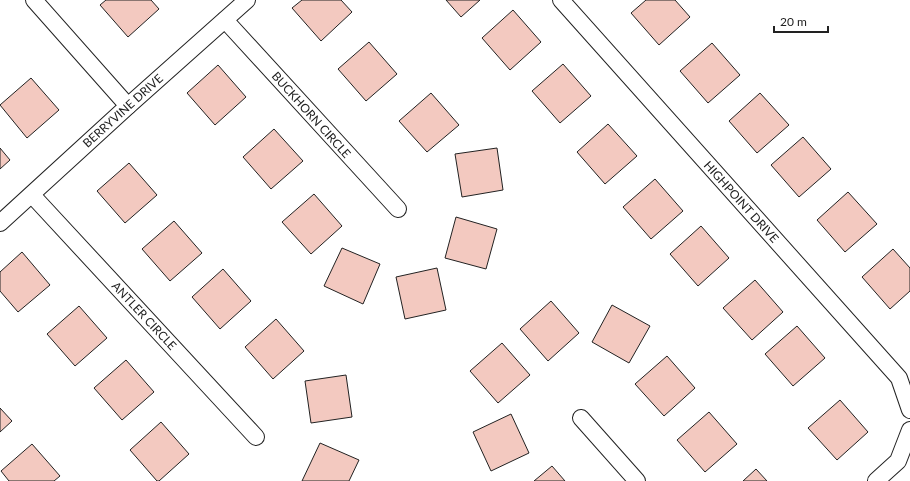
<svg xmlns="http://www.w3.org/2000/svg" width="910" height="481" font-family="Lato,sans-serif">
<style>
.building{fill:#f3c9c0;stroke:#222}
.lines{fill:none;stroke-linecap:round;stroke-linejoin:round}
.street-casing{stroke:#222;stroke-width:18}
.street{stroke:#fff;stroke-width:16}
.labels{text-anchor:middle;stroke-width:3;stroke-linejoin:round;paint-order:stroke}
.street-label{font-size:12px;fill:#222;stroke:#fff}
</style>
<rect width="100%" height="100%" fill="#fff"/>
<!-- building -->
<g class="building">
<polygon points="106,0 151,0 159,9 128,37 100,5"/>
<polygon points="302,0 341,0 352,12 321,41 292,8"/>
<polygon points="446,0 480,0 461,17"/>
<polygon points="646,0 675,0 690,17 659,45 631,13"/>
<polygon points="513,10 541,42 510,70 482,38"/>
<polygon points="369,42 397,74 366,101 338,69"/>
<polygon points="712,43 740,75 708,103 680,71"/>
<polygon points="563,64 591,96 560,123 532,91"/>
<polygon points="218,65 246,97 215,125 187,93"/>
<polygon points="31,78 59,110 27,138 0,105"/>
<polygon points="431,93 459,125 427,152 399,121"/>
<polygon points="760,93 789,125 757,153 729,121"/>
<polygon points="608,124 637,156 605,184 577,152"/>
<polygon points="274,129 303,161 271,189 243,157"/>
<polygon points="803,137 831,169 799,197 771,165"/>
<polygon points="0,148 10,160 0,169"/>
<polygon points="497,148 503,190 462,197 455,154"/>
<polygon points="129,163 157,195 125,223 97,191"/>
<polygon points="655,179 683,211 651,239 623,207"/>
<polygon points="848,192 877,224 845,252 817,220"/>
<polygon points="314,194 342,226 311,254 282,222"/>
<polygon points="456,217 497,229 486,269 445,258"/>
<polygon points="174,221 202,253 170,281 142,249"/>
<polygon points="701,226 729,258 698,286 670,254"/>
<polygon points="342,248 380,264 363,304 324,286"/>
<polygon points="893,249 910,268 910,291 890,309 862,277"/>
<polygon points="22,252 50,285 18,312 0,291 0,272"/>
<polygon points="437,268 446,310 405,319 396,277"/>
<polygon points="223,269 251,301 220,329 192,297"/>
<polygon points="755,280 783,312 752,340 723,308"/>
<polygon points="551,301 579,333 548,361 520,329"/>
<polygon points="612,305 650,326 629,363 592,342"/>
<polygon points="79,306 107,338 75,366 47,334"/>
<polygon points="276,319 304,351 273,379 245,347"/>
<polygon points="797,326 825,358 793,386 765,354"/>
<polygon points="502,343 530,375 498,403 470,371"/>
<polygon points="667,356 695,388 664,416 635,384"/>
<polygon points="126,360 154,392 122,420 94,388"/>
<polygon points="346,375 352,417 311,423 305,381"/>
<polygon points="840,400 868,432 837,460 808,428"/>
<polygon points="0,408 12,421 0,432"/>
<polygon points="709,412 737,444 705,472 677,440"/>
<polygon points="511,414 529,453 491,471 473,432"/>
<polygon points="161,422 189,454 159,481 157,481 130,450"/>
<polygon points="320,443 359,460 349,481 302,481"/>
<polygon points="32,444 60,476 54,481 9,481 1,471"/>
<polygon points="552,466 565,481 534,481"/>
<polygon points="756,469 767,481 743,481"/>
</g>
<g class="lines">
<!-- street casing -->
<g class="street-casing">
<g id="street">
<polyline points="34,0 128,106"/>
<polyline points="561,0 899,378 910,410"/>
<polyline points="225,20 398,209"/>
<polyline points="32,195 256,437"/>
<polyline points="0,223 128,106 247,0"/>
<polyline points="581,418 637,481"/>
<polyline points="876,481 898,461 910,430"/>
</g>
</g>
<!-- street -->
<use href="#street" class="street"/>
</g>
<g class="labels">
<!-- street labels -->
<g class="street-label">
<text transform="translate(123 111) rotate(-42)" y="4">BERRYVINE DRIVE</text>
<text transform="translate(311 115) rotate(48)" y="4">BUCKHORN CIRCLE</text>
<text transform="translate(741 202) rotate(48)" y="4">HIGHPOINT DRIVE</text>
<text transform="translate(144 316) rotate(47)" y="4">ANTLER CIRCLE</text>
</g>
</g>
<!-- scale -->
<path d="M774 26v6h54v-6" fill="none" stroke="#222222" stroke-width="2"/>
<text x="780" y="26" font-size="12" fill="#222222" stroke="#ffffff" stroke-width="3" paint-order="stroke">20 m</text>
</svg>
